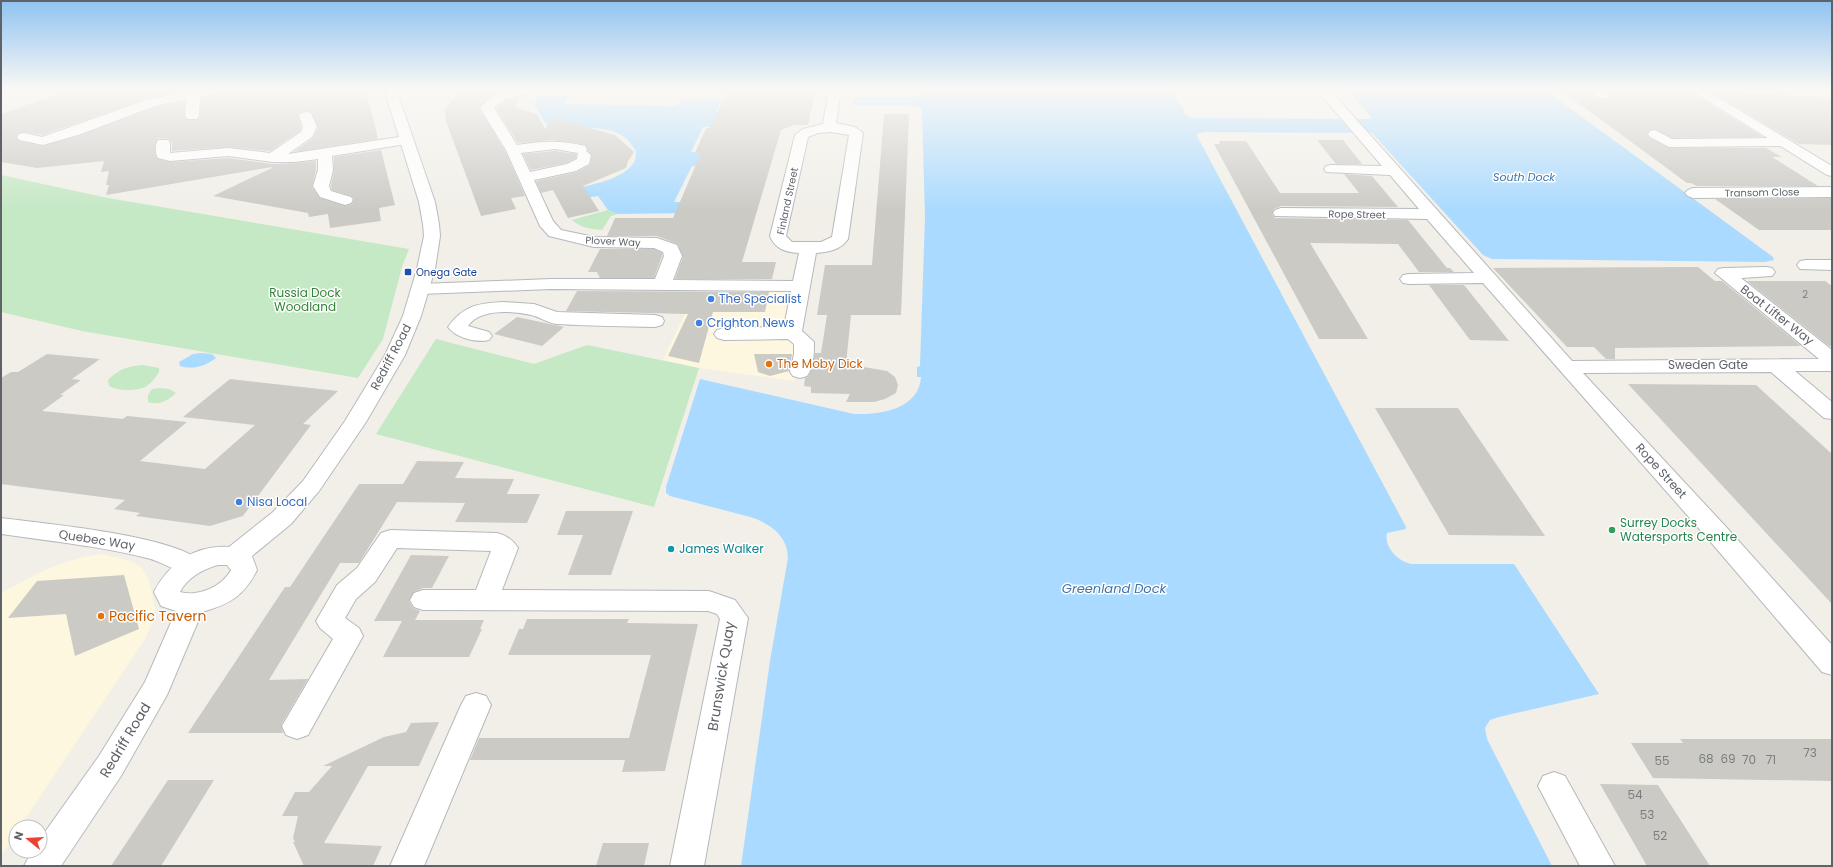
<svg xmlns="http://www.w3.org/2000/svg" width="1833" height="867" font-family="Poppins,sans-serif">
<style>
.commercial{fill:#fef7e0}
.green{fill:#c5e8c5}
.water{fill:#aadaff}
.building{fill:#cccac5}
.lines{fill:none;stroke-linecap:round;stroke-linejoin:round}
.street-casing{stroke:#b5b8bc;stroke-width:2}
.secondary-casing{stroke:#b6babf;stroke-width:2}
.street{fill:#fff;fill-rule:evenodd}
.secondary{fill:#fff;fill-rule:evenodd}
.transit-dot{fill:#1a4fb4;stroke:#fff;stroke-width:1.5}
.shop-dot{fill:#3f7fe0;stroke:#fff;stroke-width:1.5}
.food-dot{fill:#e8710a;stroke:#fff;stroke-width:1.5}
.leisure-dot{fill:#2e9e5b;stroke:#fff;stroke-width:1.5}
.culture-dot{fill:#0f9aa8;stroke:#fff;stroke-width:1.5}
.labels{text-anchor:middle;stroke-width:3;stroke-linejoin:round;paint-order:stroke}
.far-street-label{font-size:10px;fill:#5f6368;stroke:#fff}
.far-transit-label{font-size:10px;fill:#164399;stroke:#fff;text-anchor:start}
.number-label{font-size:10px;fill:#7a7d7f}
.far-water-label{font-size:11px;font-style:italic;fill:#4174aa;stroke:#fff}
.park-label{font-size:12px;fill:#348238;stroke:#fff}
.shop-label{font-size:12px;fill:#366cbe;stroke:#fff;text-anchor:start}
.street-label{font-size:12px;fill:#5f6368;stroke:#fff}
.food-label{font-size:12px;fill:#c56008;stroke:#fff;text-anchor:start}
.leisure-label{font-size:12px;fill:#27864d;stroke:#fff;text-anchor:start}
.culture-label{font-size:12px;fill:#0d838f;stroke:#fff;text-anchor:start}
.near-number-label{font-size:12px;fill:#7a7d7f}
.water-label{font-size:13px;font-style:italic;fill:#4174aa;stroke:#fff}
.near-food-label{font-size:14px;fill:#c56008;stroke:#fff;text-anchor:start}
.near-street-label{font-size:14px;fill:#5f6368;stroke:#fff}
</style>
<rect width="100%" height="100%" fill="#f1efe8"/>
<!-- commercial -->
<g class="commercial">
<polygon points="696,290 797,291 808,299 794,381 699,368 663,360"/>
<polygon points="102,554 131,561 142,568 148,577 152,593 155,609 153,622 145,639 20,827 16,827 16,833 1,856 1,593 41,572 60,564 83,557"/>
</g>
<!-- green -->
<g class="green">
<polygon points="1,175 108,198 409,249 402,267 383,339 358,378 82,331 1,312"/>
<path d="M608,210l10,4 -7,2 -9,14c-11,-1 -21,-2 -30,-10z"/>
<polygon points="436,339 534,364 587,345 699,368 654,507 376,434"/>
<path d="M143,365l16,3v4c-4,6 -9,13 -16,16 -10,3 -26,3 -34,-2l-1,-6c10,-11 21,-14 35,-15z"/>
<path d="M160,388l9,1 7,4c-7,7 -18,13 -28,9v-7l4,-6z"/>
</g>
<!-- water -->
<g class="water">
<path d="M922,89h249l8,15h3l3,11 7,3 163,1h14l2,-2 -25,-28h198l229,168 1,3 -9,2 -273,-3 -9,-4 -111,-122 -167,-1 -9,2 210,393v2l-19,4c-3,14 10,28 24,31h103l85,130 -100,23 -9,3 -5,8 2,11 65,127h-811l29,-205 18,-103c-1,-22 -15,-32 -34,-40l-84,-22 -4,-3v-6l34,-108 154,35c27,1 65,-5 67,-37h-4v-10l3,-1 5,-149 -3,-106 -2,-3 -7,-2 -60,-1 1,-8h57l10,-3z"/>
<path d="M571,95l-7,9 113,2 5,-7h63l-1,4 -23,-1 -5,10h19l-7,14 -25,1 -12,25 29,1 -6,13h-22l-18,36h23l-6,11 -73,1 -10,-4 -10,-14 -19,3 -6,-10c17,-4 54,-10 62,-29 1,-2 1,-7 1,-9 -3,-4 -6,-9 -10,-13 -16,-14 -58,-10 -77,-9l-15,-25 4,-8z"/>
<path d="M202,353l10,1 4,4c-10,8 -23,12 -36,8l-1,-4 14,-8z"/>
</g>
<!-- building -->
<g class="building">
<polygon points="71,89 189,89 146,99 42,135 24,132 19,133 16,136 18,141 43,146 81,135 155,107 185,101 184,117 187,120 197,120 200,116 201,98 222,93 225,89 364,89 372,113 378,139 294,152 313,138 318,128 312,112 306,111 301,112 298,115 301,127 300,131 270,151 228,147 172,151 172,143 169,139 158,138 155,144 155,154 158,159 170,162 228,158 273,164 295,163 316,161 316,170 312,187 320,198 345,206 352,204 354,199 351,196 332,190 331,186 334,170 334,157 381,150 395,205 379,208 381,221 330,228 328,214 309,217 308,213 213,196 272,168 272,167 106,195 109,185 106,185 109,171 101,172 104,161 37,168 1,162 1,114"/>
<polygon points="471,89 505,89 490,95 479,108 505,151 525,196 511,198 516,209 481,216 446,121 445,110 448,105 453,99"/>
<polygon points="816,89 808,125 794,125 781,130 742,262 776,262 772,279 675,279 683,257 678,244 657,236 607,236 615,218 673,218 701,153 695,153 706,128 710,128 728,90"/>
<polygon points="1562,91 1590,92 1599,100 1608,99 1610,95 1608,92 1691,92 1763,137 1672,138 1655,129 1650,130 1647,133 1649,138 1669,148 1766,148 1782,157 1772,157 1818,186 1697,186 1691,183 1687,183"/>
<polygon points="1712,92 1832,97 1832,145 1799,144"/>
<polygon points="518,98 516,108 537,114 545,129 554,118 615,135 634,152 628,161 626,168 583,186 599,211 568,218 553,190 541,193 536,181 577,172 590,165 592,155 588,151 586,145 576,143 551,140 518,143 496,108 506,100"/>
<polygon points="884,114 909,114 901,315 851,315 846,364 887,371 895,377 898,385 896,393 885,399 874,402 846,402 850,394 811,393 811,387 804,386 805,378 808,377 812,369 815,353 821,353 827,315 817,315 825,265 872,265"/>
<polygon points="1317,140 1343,140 1362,164 1336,164"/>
<polygon points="1219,141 1246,141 1280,193 1359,193 1344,174 1372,176 1398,207 1281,206 1274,209 1272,214 1275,218 1408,220 1447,268 1450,268 1454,272 1419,272 1398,244 1310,243 1368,339 1319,339 1214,144 1220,144"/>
<polygon points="555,151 576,154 576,158 566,163 531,170 523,154"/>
<polygon points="1832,198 1832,230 1759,230 1715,199"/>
<polygon points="600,249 654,249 662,253 662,256 654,278 600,278 597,272 588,272"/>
<polygon points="1698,267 1715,281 1722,281 1801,346 1615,348 1615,359 1606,359 1594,347 1567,347 1493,268"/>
<polygon points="1747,281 1825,281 1832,286 1832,346 1829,346"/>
<polygon points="1429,285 1464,285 1509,341 1470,340"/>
<polygon points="577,291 769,292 765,312 713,312 699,363 668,356 688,314 566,311"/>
<polygon points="517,317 564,327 542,346 494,334"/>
<polygon points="47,354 100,359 72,379 81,380 60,395 64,395 42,411 123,419 127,416 187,422 140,461 205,469 255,425 183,417 230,379 338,391 303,424 311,425 243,516 210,526 136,516 140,513 114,509 125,500 1,484 1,378 11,372 18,372"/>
<polygon points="754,354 792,354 789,371 770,376 758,372"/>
<polygon points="1628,384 1756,385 1832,454 1832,604"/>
<polygon points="1375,408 1458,408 1545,536 1449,535"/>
<polygon points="417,461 464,462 455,478 514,479 507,494 540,494 527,523 455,522 465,503 397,502 359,563 340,563 269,680 308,679 281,725 283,733 188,733 285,587 290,587 359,484 403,484"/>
<polygon points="566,511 633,511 611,575 568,575 583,535 557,535"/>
<polygon points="411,555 449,556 432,588 423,588 414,592 409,601 413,608 420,611 415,620 484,620 480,629 482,629 469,657 383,657 402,621 374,621"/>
<polygon points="124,575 139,629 75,656 66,614 8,618 37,581"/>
<polygon points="527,619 629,619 627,623 698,624 665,771 622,772 625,760 470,760 479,738 629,738 651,655 508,655 519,629 523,629"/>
<polygon points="439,722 419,766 368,766 324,843 382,846 373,866 304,866 293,842 295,842 293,838 298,816 282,816 295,792 309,792 332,766 323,766 384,737 406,732 411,723"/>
<polygon points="1680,739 1832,739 1832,781 1653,778 1631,743 1683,743"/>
<polygon points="168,780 214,780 161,866 111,866"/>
<polygon points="1600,784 1658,785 1710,866 1647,866"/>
<polygon points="603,843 649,843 644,866 596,866"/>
</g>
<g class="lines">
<!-- street casing -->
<g class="street-casing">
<g id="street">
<polygon points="198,89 224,89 222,92 200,97 199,116 197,119 187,119 185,116 187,99 155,106 81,134 43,145 19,140 17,137 19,134 24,133 42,137 146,100"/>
<path d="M510,89h27l-2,3 -30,7 -11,9 23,37c24,-4 44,-5 68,1l2,3 -1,2 5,4 -2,9 -13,7 -42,9 19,41 8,9 33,7 63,1 20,7 5,11 -9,24 120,1 6,-28c-14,-1 -24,-4 -29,-17l25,-101 8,-6 20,-5 6,-35h12l-5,34 19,4 8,6 -15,106c-7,11 -20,13 -32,14l-14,78 12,11c0,11 0,25 -7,34l-7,2 -7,-2 -3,-4 4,-18v-10l-6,-5 -64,1 -7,-2 -3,-4 3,-4 7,-2 60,-1 7,-36 -240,-2 -130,5 -6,-1 -3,-4 3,-4 6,-1 130,-5h104l9,-23 -1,-4 -9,-4 -60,-1 -45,-11 -9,-10 -34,-76 -26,-42 11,-12zM831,132l18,3 -17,102 -11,5h-29l-6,-6 22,-99 10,-4zM555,149l23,4 -1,6 -10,5 -37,8 -9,-19z"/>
<polygon points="1316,89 1329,89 1572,361 1819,359 1715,273 1718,269 1724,268 1766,267 1772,268 1775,272 1772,276 1741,278 1832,350 1832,371 1795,371 1832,402 1832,419 1824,418 1771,372 1583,373 1727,528 1832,645 1832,675 1822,672 1709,540 1483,283 1409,284 1403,283 1400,279 1403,275 1409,274 1474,273 1427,219 1275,216 1273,213 1275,210 1281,208 1419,209 1390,175 1326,172 1324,169 1326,166 1331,165 1382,166"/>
<polygon points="1590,89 1604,89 1609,95 1607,98 1599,98"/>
<path d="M306,112l5,1 6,14 -5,10 -24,17 118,-18 5,1 2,3 -2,3 -5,1 -74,12 1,14 -4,16 2,5 20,6 2,3 -2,3 -6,2 -25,-8 -7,-11 5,-16v-11l-23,3h-22l-45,-6 -58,5 -12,-3c-3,-5 -3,-13 0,-18h10l2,3v10l58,-5 42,5 31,-21 2,-5 -4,-11 2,-3z"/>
<polygon points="1655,130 1672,139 1782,138 1787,139 1789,142 1787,145 1782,146 1669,147 1650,137 1648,134 1650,131"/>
<polygon points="1832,187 1832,197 1693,198 1688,196 1685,193 1688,190 1693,188"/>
<polygon points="1806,260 1832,260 1832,270 1800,269 1797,265 1800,261"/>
<path d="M503,302l31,2 23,8 98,3 7,2 2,4 -2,4 -7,2c-32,-1 -65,-1 -98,-3 -9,-1 -17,-7 -26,-9 -17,-4 -51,-7 -63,11l21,6 3,4 -3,4c-13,3 -33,-2 -41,-13 15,-21 30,-24 55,-25z"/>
<path d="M1,518c37,5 185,18 202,47l-4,6c-19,6 -34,-9 -52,-13 -48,-12 -97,-17 -146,-24z"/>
<path d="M390,530l107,3c10,3 15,6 21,15l-16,42 207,1 26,9 13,18 -44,248h-34l50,-247 -3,-5 -9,-3 -285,-1 -9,-3 -4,-7 4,-7 9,-3h53l15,-39 -94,-3 -22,34 -19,17 -11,19 14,10 4,8 -55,99 -11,4 -11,-4 -4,-9 51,-87 -13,-11 -4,-7 21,-36 20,-17 24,-35z"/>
<polygon points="476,693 486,696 491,705 424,866 390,866 461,705 466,696"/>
<polygon points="1554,772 1565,776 1615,866 1580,866 1538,786 1543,776"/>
</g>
</g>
<!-- secondary casing -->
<g class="secondary-casing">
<g id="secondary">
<path d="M384,89h12l39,113 4,22 1,12 -5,33 -14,47 -16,39 -39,67 -47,69 -28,33 -39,32 5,14c-13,26 -27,34 -55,42l-35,83 -46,81 -60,90h-37l8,-15h8v-12l59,-83 46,-74 31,-71 -15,-5 -7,-14c15,-29 41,-47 75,-45l44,-35 30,-31 42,-60 40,-66 18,-39 14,-47 7,-33 -1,-12 -4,-22zM218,565h9l4,5c-9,17 -33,27 -51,22 7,-14 23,-23 38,-27z"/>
<polygon points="1689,89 1704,89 1832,166 1832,176 1827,175"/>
</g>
</g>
<!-- street -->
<use href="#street" class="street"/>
<!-- secondary -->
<use href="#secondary" class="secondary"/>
</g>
<!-- sky -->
<linearGradient id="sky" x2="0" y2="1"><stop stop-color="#8fc3f1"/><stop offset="0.42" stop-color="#f9f8f5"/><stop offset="1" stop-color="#f9f8f5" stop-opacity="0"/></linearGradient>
<rect width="1833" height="211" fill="url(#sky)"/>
<!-- markers -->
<rect class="transit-dot" x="404" y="268" width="8" height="8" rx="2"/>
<g class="shop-dot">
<circle cx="711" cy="299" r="4"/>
<circle cx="699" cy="323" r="4"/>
<circle cx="239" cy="502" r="4"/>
</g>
<g class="food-dot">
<circle cx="769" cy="364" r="4"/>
<circle cx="101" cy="616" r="4"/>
</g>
<circle class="leisure-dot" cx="1612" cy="530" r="4"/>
<circle class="culture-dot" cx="671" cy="549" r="4"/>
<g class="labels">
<!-- far-street labels -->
<g class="far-street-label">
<text transform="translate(1762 192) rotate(-1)" y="4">Transom Close</text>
<text transform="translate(787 201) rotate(-78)" y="4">Finland Street</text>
<text transform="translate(1357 214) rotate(1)" y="4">Rope Street</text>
<text transform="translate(613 241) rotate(3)" y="4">Plover Way</text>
</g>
<!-- far-transit labels -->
<g class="far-transit-label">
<text x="416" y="276">Onega Gate</text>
</g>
<!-- number labels -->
<g class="number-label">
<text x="1805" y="298">2</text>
</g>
<!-- far-water labels -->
<g class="far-water-label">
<text x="1524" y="181">South Dock</text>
</g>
<!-- park labels -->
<g class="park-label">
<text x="305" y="297">Russia Dock<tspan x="305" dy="14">Woodland</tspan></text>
</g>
<!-- shop labels -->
<g class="shop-label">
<text x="719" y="303">The Specialist</text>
<text x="707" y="327">Crighton News</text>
<text x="247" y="506">Nisa Local</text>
</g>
<!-- street labels -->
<g class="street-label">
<text transform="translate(1777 315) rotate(38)" y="4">Boat Lifter Way</text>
<text transform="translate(391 357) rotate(-62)" y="4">Redriff Road</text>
<text x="1708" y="369">Sweden Gate</text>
<text transform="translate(1661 471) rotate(48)" y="4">Rope Street</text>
<text transform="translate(97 540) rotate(9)" y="4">Quebec Way</text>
</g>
<!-- food labels -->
<g class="food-label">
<text x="777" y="368">The Moby Dick</text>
</g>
<!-- leisure labels -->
<g class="leisure-label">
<text x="1620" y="527">Surrey Docks<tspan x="1620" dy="14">Watersports Centre</tspan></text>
</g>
<!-- culture labels -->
<g class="culture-label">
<text x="679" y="553">James Walker</text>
</g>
<!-- near-number labels -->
<g class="near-number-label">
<text x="1810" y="757">73</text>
<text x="1706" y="763">68</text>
<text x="1728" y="763">69</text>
<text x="1749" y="764">70</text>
<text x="1771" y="764">71</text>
<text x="1662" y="765">55</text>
<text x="1635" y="799">54</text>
<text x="1647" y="819">53</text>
<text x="1660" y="840">52</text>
</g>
<!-- water labels -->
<g class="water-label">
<text x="1114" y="593">Greenland Dock</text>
</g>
<!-- near-food labels -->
<g class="near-food-label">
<text x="109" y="621">Pacific Tavern</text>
</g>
<!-- near-street labels -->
<g class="near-street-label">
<text transform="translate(721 676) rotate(-81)" y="5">Brunswick Quay</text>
<text transform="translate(125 740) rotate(-59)" y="5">Redriff Road</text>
</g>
</g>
<!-- border -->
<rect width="1833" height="867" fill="none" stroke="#5f6368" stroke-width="4"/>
<!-- north arrow -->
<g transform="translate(28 839) rotate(288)"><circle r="19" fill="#ffffff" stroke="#bfc1c3"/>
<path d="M0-3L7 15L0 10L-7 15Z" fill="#ea4335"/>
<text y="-6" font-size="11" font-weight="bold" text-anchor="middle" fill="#5f6368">N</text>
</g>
</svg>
